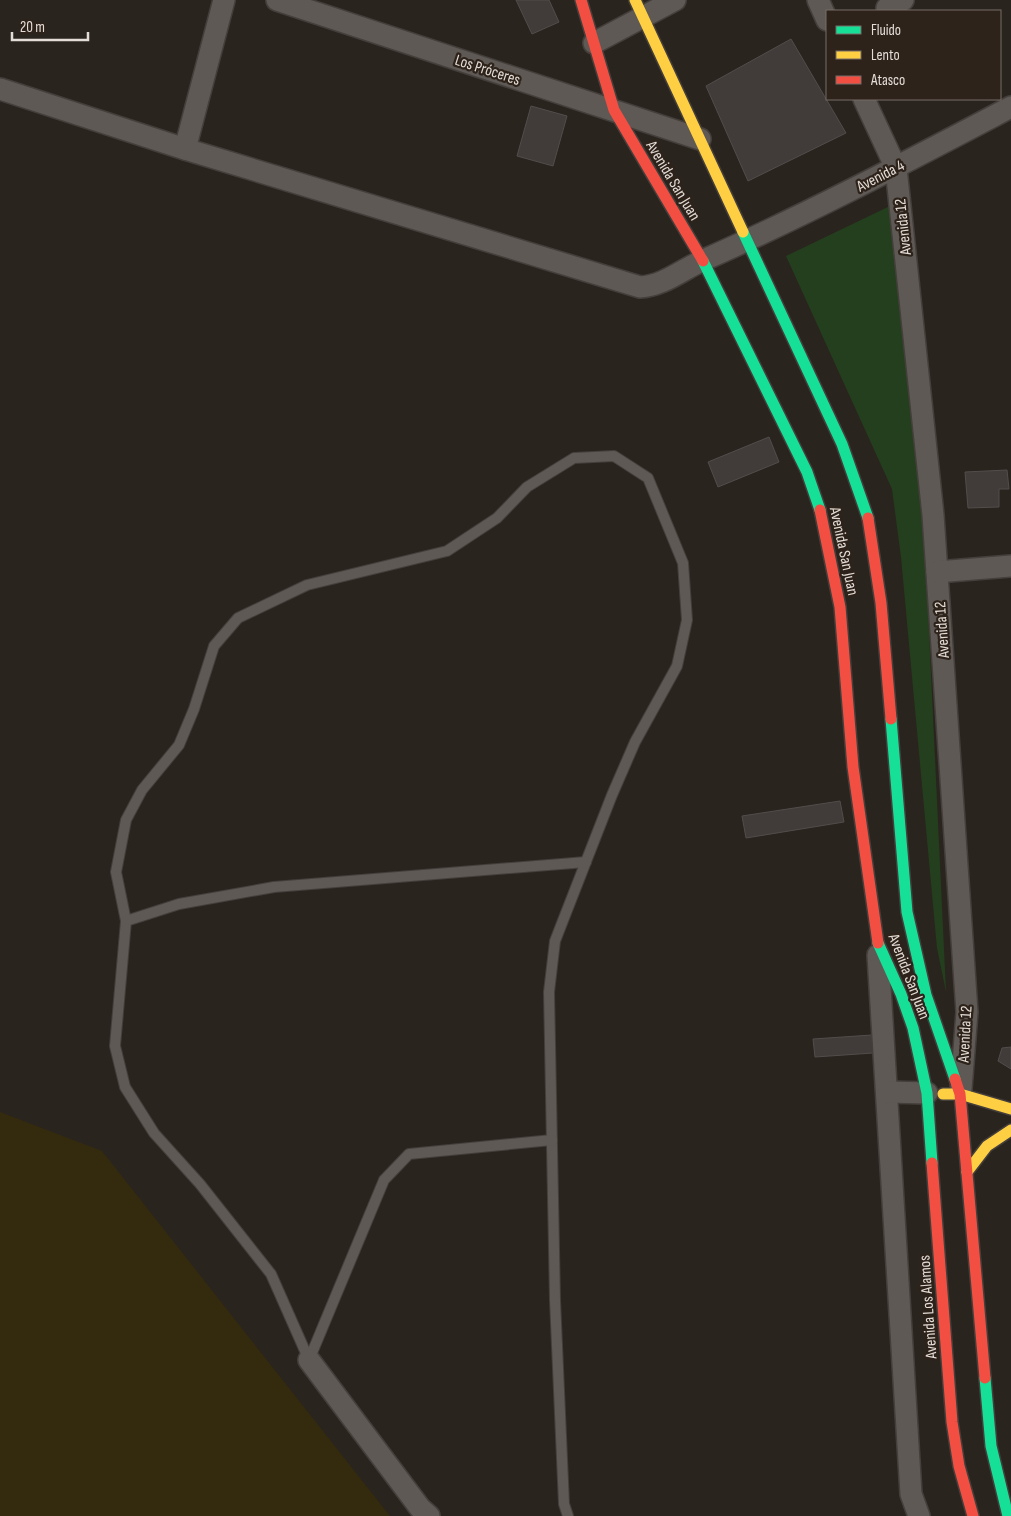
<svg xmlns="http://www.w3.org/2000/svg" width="1011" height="1516" font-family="'Sofia Sans Condensed',sans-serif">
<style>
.green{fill:#243f1d}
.sand{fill:#342b0e}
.building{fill:#413c3a;stroke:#524d4b}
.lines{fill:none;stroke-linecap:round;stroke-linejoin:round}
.lane-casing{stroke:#443f3b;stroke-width:12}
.street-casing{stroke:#443f3b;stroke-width:24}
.fast-casing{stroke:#443f3b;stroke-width:14}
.slow-casing{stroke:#443f3b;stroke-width:14}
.jam-casing{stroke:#443f3b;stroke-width:14}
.lane{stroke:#5e5955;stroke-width:10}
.street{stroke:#5e5955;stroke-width:21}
.fast{stroke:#16e098;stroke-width:11}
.slow{stroke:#ffcf43;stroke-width:11}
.jam{stroke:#f24e42;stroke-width:11}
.labels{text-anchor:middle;stroke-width:4.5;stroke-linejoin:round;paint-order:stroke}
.street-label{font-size:16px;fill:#e4ddd7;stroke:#2e231b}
</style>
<rect width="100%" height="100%" fill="#2a241f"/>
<!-- green -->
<polygon class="green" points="890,206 925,546 946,992 937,948 901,557 892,489 786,256"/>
<!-- sand -->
<polygon class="sand" points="0,1112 102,1151 390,1516 0,1516"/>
<!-- building -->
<g class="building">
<polygon points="516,0 549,0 559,22 532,34"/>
<polygon points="791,39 846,133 748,181 706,86"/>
<polygon points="531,106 567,116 553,166 517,156"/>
<polygon points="769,437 779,462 718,487 708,462"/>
<polygon points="1007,470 1009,489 999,489 999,507 968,508 965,472"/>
<polygon points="840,801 844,822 746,838 742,816"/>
<polygon points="872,1035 873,1053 815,1057 813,1039"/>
<polygon points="1011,1047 1011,1069 998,1061 1002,1048"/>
</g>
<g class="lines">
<!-- lane casing -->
<g class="lane-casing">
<g id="lane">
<polyline points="126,921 116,872 126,820 142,790 179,745 194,709 214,646 238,618 307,585 447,551 497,518 527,487 574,458 614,456 648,478 683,563 687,620 677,666 635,742 612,795 555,941 549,992 555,1300 564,1504 568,1516"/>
<polyline points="309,1360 271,1274 200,1184 154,1133 125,1087 115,1046 126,921 179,904 274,887 586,862"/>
<polyline points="309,1360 384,1180 409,1154 552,1140"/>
</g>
</g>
<!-- street casing -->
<g class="street-casing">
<g id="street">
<polyline points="277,0 700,139"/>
<polyline points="818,0 827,20"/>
<polyline points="887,8 903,0"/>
<polyline points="594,43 675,0"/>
<path d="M0,89l185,60 455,138c24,-1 44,-19 66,-28 104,-46 204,-99 305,-152"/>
<polyline points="864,99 896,168 933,515 967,1012 961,1089"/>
<polyline points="185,149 224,0"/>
<polyline points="937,572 1011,566"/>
<polyline points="878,955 911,1494 919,1516"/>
<polyline points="888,1092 927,1093"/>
<polyline points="309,1360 420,1508 429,1516"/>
</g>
</g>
<!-- fast casing -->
<g class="fast-casing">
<g id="fast">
<polyline points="743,232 842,444 868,518"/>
<polyline points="703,261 807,472 820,510"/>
<polyline points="891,719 907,912 926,995 955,1079"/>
<polyline points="878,943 901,994 913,1028 927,1093 932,1163"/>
<polyline points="985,1378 991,1446 1008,1516"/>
</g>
</g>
<!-- slow casing -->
<g class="slow-casing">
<g id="slow">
<polyline points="635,0 743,232"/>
<polyline points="943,1094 960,1094 1011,1109"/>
<polyline points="967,1172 987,1146 1011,1130"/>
</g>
</g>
<!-- jam casing -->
<g class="jam-casing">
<g id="jam">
<polyline points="581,0 614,110 703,261"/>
<polyline points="820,510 840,607 853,767 878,943"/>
<polyline points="868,518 881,603 891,719"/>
<polyline points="955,1079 960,1094 985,1378"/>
<polyline points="932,1163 952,1422 959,1466 973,1516"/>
</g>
</g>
<!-- lane -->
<use href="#lane" class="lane"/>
<!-- street -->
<use href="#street" class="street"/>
<!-- fast -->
<use href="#fast" class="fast"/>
<!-- slow -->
<use href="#slow" class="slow"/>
<!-- jam -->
<use href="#jam" class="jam"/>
</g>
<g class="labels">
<!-- street labels -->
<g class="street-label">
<text transform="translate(488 69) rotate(18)" y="6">Los Próceres</text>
<text transform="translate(880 175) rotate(-27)" y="6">Avenida 4</text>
<text transform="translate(674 180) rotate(59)" y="6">Avenida San Juan</text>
<text transform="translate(902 227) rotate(-96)" y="6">Avenida 12</text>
<text transform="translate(845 551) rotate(78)" y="6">Avenida San Juan</text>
<text transform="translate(941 630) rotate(-94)" y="6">Avenida 12</text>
<text transform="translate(910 976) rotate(69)" y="6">Avenida San Juan</text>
<text transform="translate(964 1034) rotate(-87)" y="6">Avenida 12</text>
<text transform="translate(927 1307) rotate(-94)" y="6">Avenida Los Alamos</text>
</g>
</g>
<!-- legend -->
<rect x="826" y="10" width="175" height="90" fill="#2e231b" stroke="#776d66"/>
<rect x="836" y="26" width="25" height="8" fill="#16e098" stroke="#776d66"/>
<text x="871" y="35" font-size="15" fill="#e4ddd7">Fluido</text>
<rect x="836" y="51" width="25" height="8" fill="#ffcf43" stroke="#776d66"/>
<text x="871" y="60" font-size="15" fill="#e4ddd7">Lento</text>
<rect x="836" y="76" width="25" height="8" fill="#f24e42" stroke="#776d66"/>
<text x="871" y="85" font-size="15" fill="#e4ddd7">Atasco</text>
<!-- scale -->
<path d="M12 32v8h76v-8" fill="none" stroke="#e4ddd7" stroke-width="2.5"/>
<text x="20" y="32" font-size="15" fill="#e4ddd7" stroke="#2e231b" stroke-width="4" paint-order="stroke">20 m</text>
</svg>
